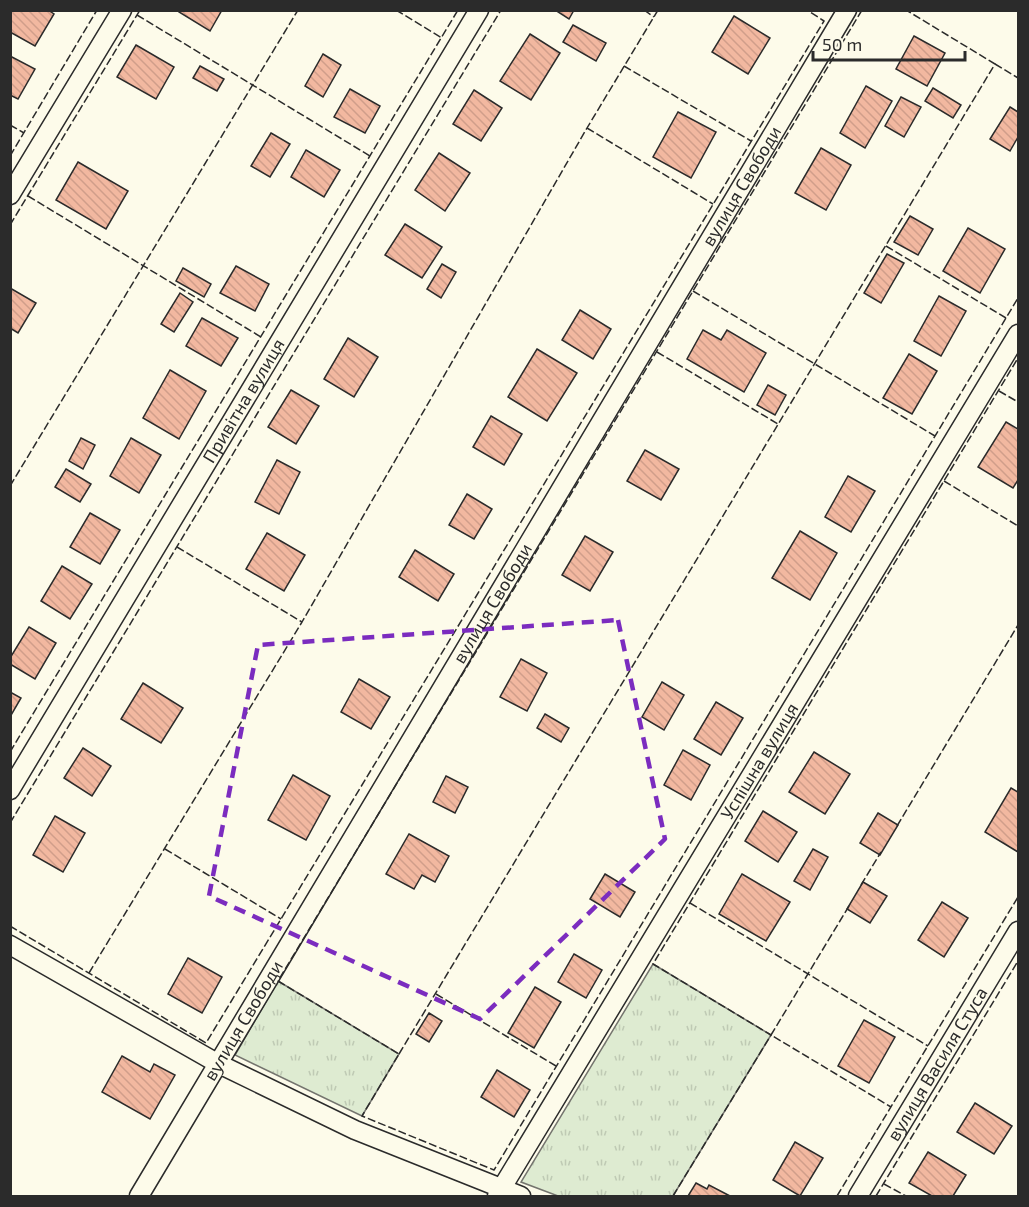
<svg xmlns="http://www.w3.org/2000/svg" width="1029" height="1207" font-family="'Exo 2',sans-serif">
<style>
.grass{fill:url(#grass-tufts);stroke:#74746e;stroke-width:1.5}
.building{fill:url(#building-back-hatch);stroke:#2b2b2b;stroke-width:1.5}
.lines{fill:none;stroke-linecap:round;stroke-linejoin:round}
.street-casing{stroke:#2b2b2b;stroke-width:21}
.street{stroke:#fdfbea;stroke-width:18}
.fence{stroke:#2b2b2b;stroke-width:1.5;stroke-dasharray:8 3;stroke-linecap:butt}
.marked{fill:none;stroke:#7b2cbf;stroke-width:4.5;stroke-dasharray:12 8;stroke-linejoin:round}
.labels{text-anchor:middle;stroke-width:4.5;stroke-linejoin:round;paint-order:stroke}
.street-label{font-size:18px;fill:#2b2b2b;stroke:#fdfbea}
</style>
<defs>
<pattern id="grass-tufts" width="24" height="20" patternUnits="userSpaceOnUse" patternTransform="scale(1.5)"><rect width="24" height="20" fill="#deebd1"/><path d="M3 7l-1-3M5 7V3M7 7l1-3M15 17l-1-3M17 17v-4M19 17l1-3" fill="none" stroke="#bfcab4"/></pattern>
<pattern id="building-back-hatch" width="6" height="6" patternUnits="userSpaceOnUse" patternTransform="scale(1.5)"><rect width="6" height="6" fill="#f2b8a0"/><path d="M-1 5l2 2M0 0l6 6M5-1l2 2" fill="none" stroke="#d09e8a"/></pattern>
</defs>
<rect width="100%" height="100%" fill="#fdfbea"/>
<!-- grass -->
<g class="grass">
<polygon points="653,964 771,1035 673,1196 558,1196 521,1182"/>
<polygon points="278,981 399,1054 362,1116 235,1055"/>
</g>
<!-- building -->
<g class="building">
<polygon points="10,10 48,10 54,14 35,46 10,32"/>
<polygon points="180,10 222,10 210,31 179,12"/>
<polygon points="555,10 574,10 569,19"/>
<polygon points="734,16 770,38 748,74 712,52"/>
<polygon points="573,25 606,43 596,61 563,42"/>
<polygon points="530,34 560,53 531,100 500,81"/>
<polygon points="914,36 945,53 927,86 896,69"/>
<polygon points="136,45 174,67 156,99 117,77"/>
<polygon points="323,54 341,65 323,97 305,86"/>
<polygon points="10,56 35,69 18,99 10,95"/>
<polygon points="200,66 224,79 217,91 193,78"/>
<polygon points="866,86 892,101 865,148 840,133"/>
<polygon points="933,88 961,105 953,118 925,101"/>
<polygon points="350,89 380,106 365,133 334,117"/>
<polygon points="474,90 502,108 481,141 453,124"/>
<polygon points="901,97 921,107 904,137 885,126"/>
<polygon points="1010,107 1018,112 1018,137 1010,151 990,139"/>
<polygon points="678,112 716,132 691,178 653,157"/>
<polygon points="271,133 290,144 270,177 251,166"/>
<polygon points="821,148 851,165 826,210 795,193"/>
<polygon points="306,150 340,170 324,197 291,177"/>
<polygon points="439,153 470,173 445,211 415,190"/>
<polygon points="78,162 128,191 106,229 56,200"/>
<polygon points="910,216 933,229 918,255 894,242"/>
<polygon points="405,224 442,247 422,278 385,255"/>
<polygon points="968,228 1005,249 980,293 943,271"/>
<polygon points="887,254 904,263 881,303 864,293"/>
<polygon points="442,264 456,272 441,298 427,289"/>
<polygon points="236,266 269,284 255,311 220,293"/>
<polygon points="183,268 211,284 204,297 176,281"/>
<polygon points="10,288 36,303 18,333 10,328"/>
<polygon points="180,293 193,302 174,332 161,324"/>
<polygon points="939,296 966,311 941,356 914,341"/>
<polygon points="580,310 611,329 593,359 562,340"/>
<polygon points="202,318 238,338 221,366 186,346"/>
<polygon points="703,330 721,340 727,330 766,353 744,392 687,359"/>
<polygon points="348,338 378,357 354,397 324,379"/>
<polygon points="537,349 577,373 547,421 508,397"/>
<polygon points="909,354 937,371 912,414 883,398"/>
<polygon points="170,370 206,391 179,439 143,418"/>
<polygon points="768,385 786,395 775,415 757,405"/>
<polygon points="291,390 319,406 296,444 268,427"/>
<polygon points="491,416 522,434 504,465 473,447"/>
<polygon points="1006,422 1018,429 1018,480 1013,488 978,467"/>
<polygon points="81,438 95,445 83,469 69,461"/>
<polygon points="131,438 161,455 139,493 110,476"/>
<polygon points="645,450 679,469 661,500 627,481"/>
<polygon points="277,460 300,472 279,514 255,502"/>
<polygon points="66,469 91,484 80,502 55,487"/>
<polygon points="848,476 875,491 851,532 825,517"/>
<polygon points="467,494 492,509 474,539 449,525"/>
<polygon points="90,513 120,530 100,564 70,547"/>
<polygon points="800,531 837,553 810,600 772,578"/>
<polygon points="267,533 305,555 284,591 246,569"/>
<polygon points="585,536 613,552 590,591 562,575"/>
<polygon points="415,550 454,574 438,601 399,577"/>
<polygon points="62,566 92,584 70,619 41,601"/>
<polygon points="29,627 56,643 35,679 10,664 10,658"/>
<polygon points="521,659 547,673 527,711 500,697"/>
<polygon points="359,679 390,697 371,729 341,712"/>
<polygon points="662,682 684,695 664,730 642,717"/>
<polygon points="143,683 183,708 161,743 121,719"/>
<polygon points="10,692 21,698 10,717"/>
<polygon points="716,702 743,718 721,755 694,739"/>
<polygon points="545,714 569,728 561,742 537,728"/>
<polygon points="83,748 111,766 92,796 64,778"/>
<polygon points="683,750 710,765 691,800 664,785"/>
<polygon points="814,752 850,774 825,814 789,792"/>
<polygon points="293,775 330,796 306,840 268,820"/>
<polygon points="446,776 468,787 455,813 433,802"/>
<polygon points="1011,788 1018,792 1018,852 985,832"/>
<polygon points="763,811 797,832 778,862 745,841"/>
<polygon points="878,813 898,825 880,855 860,843"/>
<polygon points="55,816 85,833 63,872 33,855"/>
<polygon points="409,834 449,856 435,882 422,875 414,889 386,874"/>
<polygon points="813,849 828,857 810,890 794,881"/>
<polygon points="605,874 635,892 620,917 590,899"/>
<polygon points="742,874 790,902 766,941 719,914"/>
<polygon points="863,882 887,896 870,923 847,909"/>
<polygon points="942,902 968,918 944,957 918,940"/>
<polygon points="574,954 602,970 586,998 558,982"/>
<polygon points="188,958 222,977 202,1013 168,994"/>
<polygon points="535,987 561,1002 534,1048 508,1033"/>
<polygon points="429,1013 442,1021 429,1042 416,1034"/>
<polygon points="864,1020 895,1037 869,1083 838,1066"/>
<polygon points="122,1056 150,1072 154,1064 175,1075 150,1119 102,1092"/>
<polygon points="497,1070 530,1090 514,1117 481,1097"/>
<polygon points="975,1103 1012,1126 994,1154 957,1132"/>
<polygon points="795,1142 823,1158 800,1196 773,1180"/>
<polygon points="928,1152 966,1175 953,1196 932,1196 909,1183"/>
<polygon points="696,1183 707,1189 709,1185 730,1196 688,1196"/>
</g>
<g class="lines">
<!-- street casing -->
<g class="street-casing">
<g id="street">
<polyline points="10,195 122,10"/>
<path id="s1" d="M10,790l469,-780"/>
<polyline points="10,945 217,1063 355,1130 521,1196"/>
<path id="s2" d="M139,1196l708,-1186"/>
<path id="s3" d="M497,1196l521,-862"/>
<path id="s4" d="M858,1196l160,-265"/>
</g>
</g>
<!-- street -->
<use href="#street" class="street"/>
<!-- fence -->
<g class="fence">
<polyline points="396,10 442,38"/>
<polyline points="644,10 654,17"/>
<polyline points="862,10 278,981 399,1054 362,1116 494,1170 1018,298"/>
<polyline points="137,15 370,156"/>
<polyline points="995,64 1018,78"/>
<polyline points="624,66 751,141"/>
<polyline points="10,125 24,133"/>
<polyline points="587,128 713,204"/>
<polyline points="10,156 97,10"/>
<polyline points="28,196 261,337"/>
<polyline points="10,225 140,10"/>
<polyline points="886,246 1006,318"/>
<polyline points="693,291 935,436"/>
<polyline points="657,352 778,424"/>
<polyline points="999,391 1018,402"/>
<polyline points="944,481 1018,526"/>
<polyline points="10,486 298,10"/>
<polyline points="177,547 302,622"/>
<polyline points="10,752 458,10"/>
<polyline points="10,823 501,10"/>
<polyline points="897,826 1018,625"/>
<polyline points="165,849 281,919"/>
<polyline points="861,885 881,852"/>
<polyline points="690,903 928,1046"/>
<polyline points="849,906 771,1035 891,1107"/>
<polyline points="10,926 206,1043 824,21 807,10"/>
<polyline points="89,973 302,622 587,128 658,10"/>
<polyline points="436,994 556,1066"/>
<polyline points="399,1054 995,64 906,10"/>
<polyline points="884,1184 906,1196"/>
<polyline points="673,1196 771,1035 653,964 1018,358"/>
<polyline points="837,1196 1018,897"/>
<polyline points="876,1196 1018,961"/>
</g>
</g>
<!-- marked area -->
<path class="marked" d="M618,620l47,219 -185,180 -271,-123 49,-251z"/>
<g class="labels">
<!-- street labels -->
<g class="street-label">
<text dy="6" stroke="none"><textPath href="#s2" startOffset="1176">вулиця Свободи</textPath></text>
<text dy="6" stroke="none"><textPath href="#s1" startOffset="454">Привітна вулиця</textPath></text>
<text dy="6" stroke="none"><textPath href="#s2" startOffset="690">вулиця Свободи</textPath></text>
<text dy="6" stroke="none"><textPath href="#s3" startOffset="508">Успішна вулиця</textPath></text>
<text dy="6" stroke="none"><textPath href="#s2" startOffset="204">вулиця Свободи</textPath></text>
<text dy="6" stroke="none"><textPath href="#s4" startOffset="154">вулиця Василя Стуса</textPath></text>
</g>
</g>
<!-- border -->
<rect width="1029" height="1207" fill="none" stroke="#2b2b2b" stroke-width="24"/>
<!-- scale -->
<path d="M813 51v9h152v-9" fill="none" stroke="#2b2b2b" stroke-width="3"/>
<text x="822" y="51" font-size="18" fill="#2b2b2b" stroke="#fdfbea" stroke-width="4.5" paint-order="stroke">50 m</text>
</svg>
